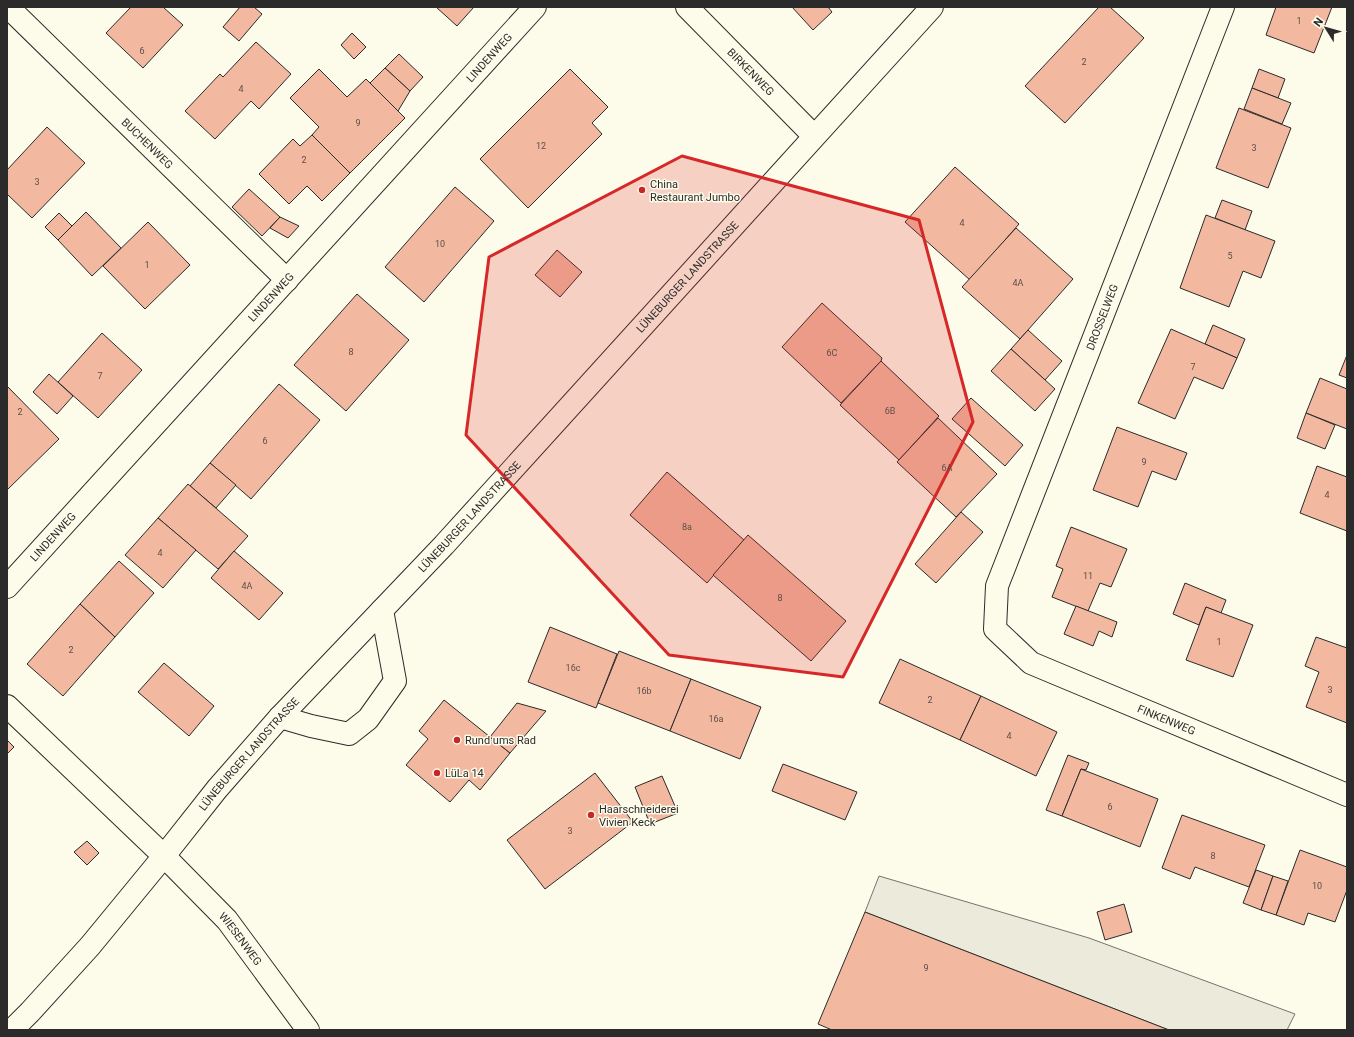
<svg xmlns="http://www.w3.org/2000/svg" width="1354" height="1037" font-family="Roboto,sans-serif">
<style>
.green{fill:#ecebdb;stroke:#74746e}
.building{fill:#f2b8a0;stroke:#2b2b2b}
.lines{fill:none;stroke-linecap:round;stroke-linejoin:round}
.minor-casing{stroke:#2b2b2b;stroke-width:24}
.major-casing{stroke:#2b2b2b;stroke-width:24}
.minor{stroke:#fdfbea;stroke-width:22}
.major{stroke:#fdfbea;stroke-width:22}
.marked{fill:#d62828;fill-opacity:0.2;stroke:#d62828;stroke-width:3;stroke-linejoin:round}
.poi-dot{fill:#c62828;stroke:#fdfbea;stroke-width:1.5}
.labels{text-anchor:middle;stroke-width:3;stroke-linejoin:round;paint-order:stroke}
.number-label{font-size:9px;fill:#5d4e48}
.street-label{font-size:11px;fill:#2b2b2b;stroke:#fdfbea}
.poi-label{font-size:11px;fill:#2b2b2b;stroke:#fdfbea;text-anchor:start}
</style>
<rect width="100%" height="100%" fill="#fdfbea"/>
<!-- green -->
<polygon class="green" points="879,876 1089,938 1295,1014 1287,1030 1169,1030 865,912"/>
<!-- building -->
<g class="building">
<polygon points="131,7 163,7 183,25 143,68 106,33"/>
<polygon points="240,7 254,7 262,14 239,41 223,27"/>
<polygon points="436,7 474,7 457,26"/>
<polygon points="792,7 828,7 832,12 813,30"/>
<polygon points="1099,7 1110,7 1144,38 1065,123 1025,86"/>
<polygon points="1276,7 1332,7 1314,53 1266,35"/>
<polygon points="352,33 366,47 354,59 341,45"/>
<polygon points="256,42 291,74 259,109 251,101 215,139 185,111 220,74 223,77"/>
<polygon points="399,54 423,77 410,91 385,68"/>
<polygon points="385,68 410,91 398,111 370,83"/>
<polygon points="319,69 347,97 366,79 405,118 350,173 312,135 319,127 290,98"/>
<polygon points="570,69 608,107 592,123 602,134 528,208 480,159"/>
<polygon points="1259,69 1285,79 1278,98 1252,88"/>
<polygon points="1252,88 1291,103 1282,124 1244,109"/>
<polygon points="1239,108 1291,128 1268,188 1216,168"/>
<polygon points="47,127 85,163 32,218 7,194 7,170"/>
<polygon points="312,135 350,173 322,201 307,186 289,204 259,174 293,139 300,146"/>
<polygon points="955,167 1019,224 970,280 905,222"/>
<polygon points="455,187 494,221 424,302 385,267"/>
<polygon points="249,189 280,217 262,236 232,207"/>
<polygon points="1222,200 1252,211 1245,230 1215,218"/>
<polygon points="86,212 121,248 92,276 58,240"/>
<polygon points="59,213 72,226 58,240 45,227"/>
<polygon points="1206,215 1275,241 1261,278 1243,271 1229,307 1180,288"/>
<polygon points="280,217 299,226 288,238 270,228"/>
<polygon points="148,222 190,265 145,309 103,266"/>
<polygon points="1016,228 1073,279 1020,339 962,287"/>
<polygon points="557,250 582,272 560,297 535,275"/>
<polygon points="357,294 409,340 346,411 294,365"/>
<polygon points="822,303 882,358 881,361 841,403 782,347"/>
<polygon points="1213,325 1245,339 1237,358 1205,344"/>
<polygon points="1171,329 1237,358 1223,389 1194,377 1175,419 1138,403"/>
<polygon points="1028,330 1062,361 1045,380 1011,349"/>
<polygon points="102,333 142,370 98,418 58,382"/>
<polygon points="1011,349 1055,389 1035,411 991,371"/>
<polygon points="1347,355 1347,378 1339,375"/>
<polygon points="881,361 939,416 899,460 840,405"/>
<polygon points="49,374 73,396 57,414 33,392"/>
<polygon points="1320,378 1347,389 1347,429 1306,413"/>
<polygon points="279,384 320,420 251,499 210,463"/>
<polygon points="7,386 59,439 7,490"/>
<polygon points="971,398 1023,445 1005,466 952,419"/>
<polygon points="1306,413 1335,425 1325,449 1297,438"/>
<polygon points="938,418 997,474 956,517 897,462"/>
<polygon points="1117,427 1187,453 1176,480 1152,471 1138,507 1093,490"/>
<polygon points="210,463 236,485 216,508 190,486"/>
<polygon points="1317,466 1347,477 1347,531 1300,513"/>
<polygon points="667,472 744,540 707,583 630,515"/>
<polygon points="188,484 248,536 218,569 158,518"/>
<polygon points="961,512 983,532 936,583 915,564"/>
<polygon points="158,518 196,550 163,588 125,555"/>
<polygon points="1071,527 1127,549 1111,587 1100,583 1088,611 1052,597 1063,569 1056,566"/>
<polygon points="748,535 846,621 811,661 713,575"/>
<polygon points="234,551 283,593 259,620 211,578"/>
<polygon points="119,561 154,593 115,637 80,604"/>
<polygon points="1185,583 1226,600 1221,613 1206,607 1199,625 1173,614"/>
<polygon points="80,604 115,637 63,696 27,664"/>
<polygon points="1076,606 1117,622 1112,637 1099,631 1093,646 1064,634"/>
<polygon points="1206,607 1253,625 1233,677 1186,660"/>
<polygon points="550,627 617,654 596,708 528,682"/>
<polygon points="1316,637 1347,648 1347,723 1306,707 1319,672 1305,666"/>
<polygon points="619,651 691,679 670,731 598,703"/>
<polygon points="900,659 981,696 960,740 879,703"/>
<polygon points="164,663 214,706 189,736 138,692"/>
<polygon points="691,679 761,707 740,759 670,731"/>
<polygon points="981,696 1057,732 1036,776 960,740"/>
<polygon points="444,700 510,753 480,790 469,780 450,802 406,765 428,739 419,731"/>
<polygon points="517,703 546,711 510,753 490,737"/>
<polygon points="7,740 14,747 7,754"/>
<polygon points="1068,755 1089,763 1086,770 1081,769 1062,816 1046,810"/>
<polygon points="783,764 857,792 845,820 772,791"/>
<polygon points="1081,769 1158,799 1140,847 1062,816"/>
<polygon points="595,773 633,822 545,889 507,840"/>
<polygon points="662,776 678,813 650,824 635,787"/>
<polygon points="1182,815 1265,845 1249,887 1195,867 1190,879 1162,868"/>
<polygon points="87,841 99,853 87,865 74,852"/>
<polygon points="1300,850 1347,867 1347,890 1335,922 1308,913 1304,925 1276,915"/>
<polygon points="1256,870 1273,876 1261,910 1243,903"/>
<polygon points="1273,876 1288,881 1276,915 1261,910"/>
<polygon points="1124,904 1132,932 1105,940 1097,912"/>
<polygon points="865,912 1169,1030 832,1030 818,1024"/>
</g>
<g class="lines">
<!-- minor casing -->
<g class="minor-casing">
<g id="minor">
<path id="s1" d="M8,7l279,273"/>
<path id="s2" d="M687,7l127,129"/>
<path id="s3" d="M1223,7l-226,579 -2,43 36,34 316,132"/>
<path id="s4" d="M7,587l528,-580"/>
<path id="s5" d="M7,706l157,150 63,64 81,110"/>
<polyline points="280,717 311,726 349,734 368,719 395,681 382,610"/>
</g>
</g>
<!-- major casing -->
<g class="major-casing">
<g id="major">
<path id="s6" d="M12,1030l18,-18 60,-66 74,-90 53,-67 63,-72 164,-172 488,-538"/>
</g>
</g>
<!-- minor -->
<use href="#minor" class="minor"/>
<!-- major -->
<use href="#major" class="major"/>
</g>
<!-- marked area -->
<path class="marked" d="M682,156l237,64 54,202 -130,255 -174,-22 -203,-220 23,-178z"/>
<!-- markers -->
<g class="poi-dot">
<circle cx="642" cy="190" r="4"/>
<circle cx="457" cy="740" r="4"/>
<circle cx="437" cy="773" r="4"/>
<circle cx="591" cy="815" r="4"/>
</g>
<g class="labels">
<!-- number labels -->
<g class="number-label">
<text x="1299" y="24">1</text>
<text x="142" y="54">6</text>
<text x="1084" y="65">2</text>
<text x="241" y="92">4</text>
<text x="358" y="126">9</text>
<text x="541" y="149">12</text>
<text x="1254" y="151">3</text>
<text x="304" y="163">2</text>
<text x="37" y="185">3</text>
<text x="962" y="226">4</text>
<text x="440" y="247">10</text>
<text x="1230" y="259">5</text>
<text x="147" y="268">1</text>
<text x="1018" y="286">4A</text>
<text x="351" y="355">8</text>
<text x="832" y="356">6C</text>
<text x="1193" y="370">7</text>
<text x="100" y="379">7</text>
<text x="890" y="414">6B</text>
<text x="20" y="415">2</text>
<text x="265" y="444">6</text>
<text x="1144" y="465">9</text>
<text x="947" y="471">6A</text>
<text x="1327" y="498">4</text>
<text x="687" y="530">8a</text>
<text x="160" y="556">4</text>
<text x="1088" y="579">11</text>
<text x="247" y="589">4A</text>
<text x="780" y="601">8</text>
<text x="1219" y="645">1</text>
<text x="71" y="653">2</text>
<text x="573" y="671">16c</text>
<text x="1330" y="693">3</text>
<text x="644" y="694">16b</text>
<text x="930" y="703">2</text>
<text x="716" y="722">16a</text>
<text x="1009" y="739">4</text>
<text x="1110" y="810">6</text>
<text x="570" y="834">3</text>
<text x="1213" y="859">8</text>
<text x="1317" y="889">10</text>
<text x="926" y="971">9</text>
</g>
<!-- street labels -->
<g class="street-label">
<text dy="4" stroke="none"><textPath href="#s4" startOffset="716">LINDENWEG</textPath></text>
<text dy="4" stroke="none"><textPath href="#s2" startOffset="91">BIRKENWEG</textPath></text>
<text dy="4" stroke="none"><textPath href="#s1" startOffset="195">BUCHENWEG</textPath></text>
<text dy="4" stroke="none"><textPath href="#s6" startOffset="1012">LÜNEBURGER LANDSTRASSE</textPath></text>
<text dy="4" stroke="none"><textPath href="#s4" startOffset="392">LINDENWEG</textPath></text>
<text transform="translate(1102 317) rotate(-69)" y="4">DROSSELWEG</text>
<text dy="4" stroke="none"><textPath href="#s6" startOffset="688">LÜNEBURGER LANDSTRASSE</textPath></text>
<text dy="4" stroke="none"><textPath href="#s4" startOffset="68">LINDENWEG</textPath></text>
<text dy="4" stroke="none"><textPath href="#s3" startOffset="861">FINKENWEG</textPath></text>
<text dy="4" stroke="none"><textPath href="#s6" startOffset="364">LÜNEBURGER LANDSTRASSE</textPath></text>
<text dy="4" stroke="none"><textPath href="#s5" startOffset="330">WIESENWEG</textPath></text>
</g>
<!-- poi labels -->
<g class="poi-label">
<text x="650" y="188">China<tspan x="650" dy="13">Restaurant Jumbo</tspan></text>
<text x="465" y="744">Rund ums Rad</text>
<text x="445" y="777">LüLa 14</text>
<text x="599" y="813">Haarschneiderei<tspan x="599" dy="13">Vivien Keck</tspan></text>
</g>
</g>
<!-- border -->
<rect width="1354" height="1037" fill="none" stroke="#2b2b2b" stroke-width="16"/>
<!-- north arrow -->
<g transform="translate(1326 28) rotate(307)" stroke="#fdfbea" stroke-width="3" paint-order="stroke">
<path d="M0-3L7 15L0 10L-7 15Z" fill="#2b2b2b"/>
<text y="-6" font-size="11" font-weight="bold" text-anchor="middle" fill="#2b2b2b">N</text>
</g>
</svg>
